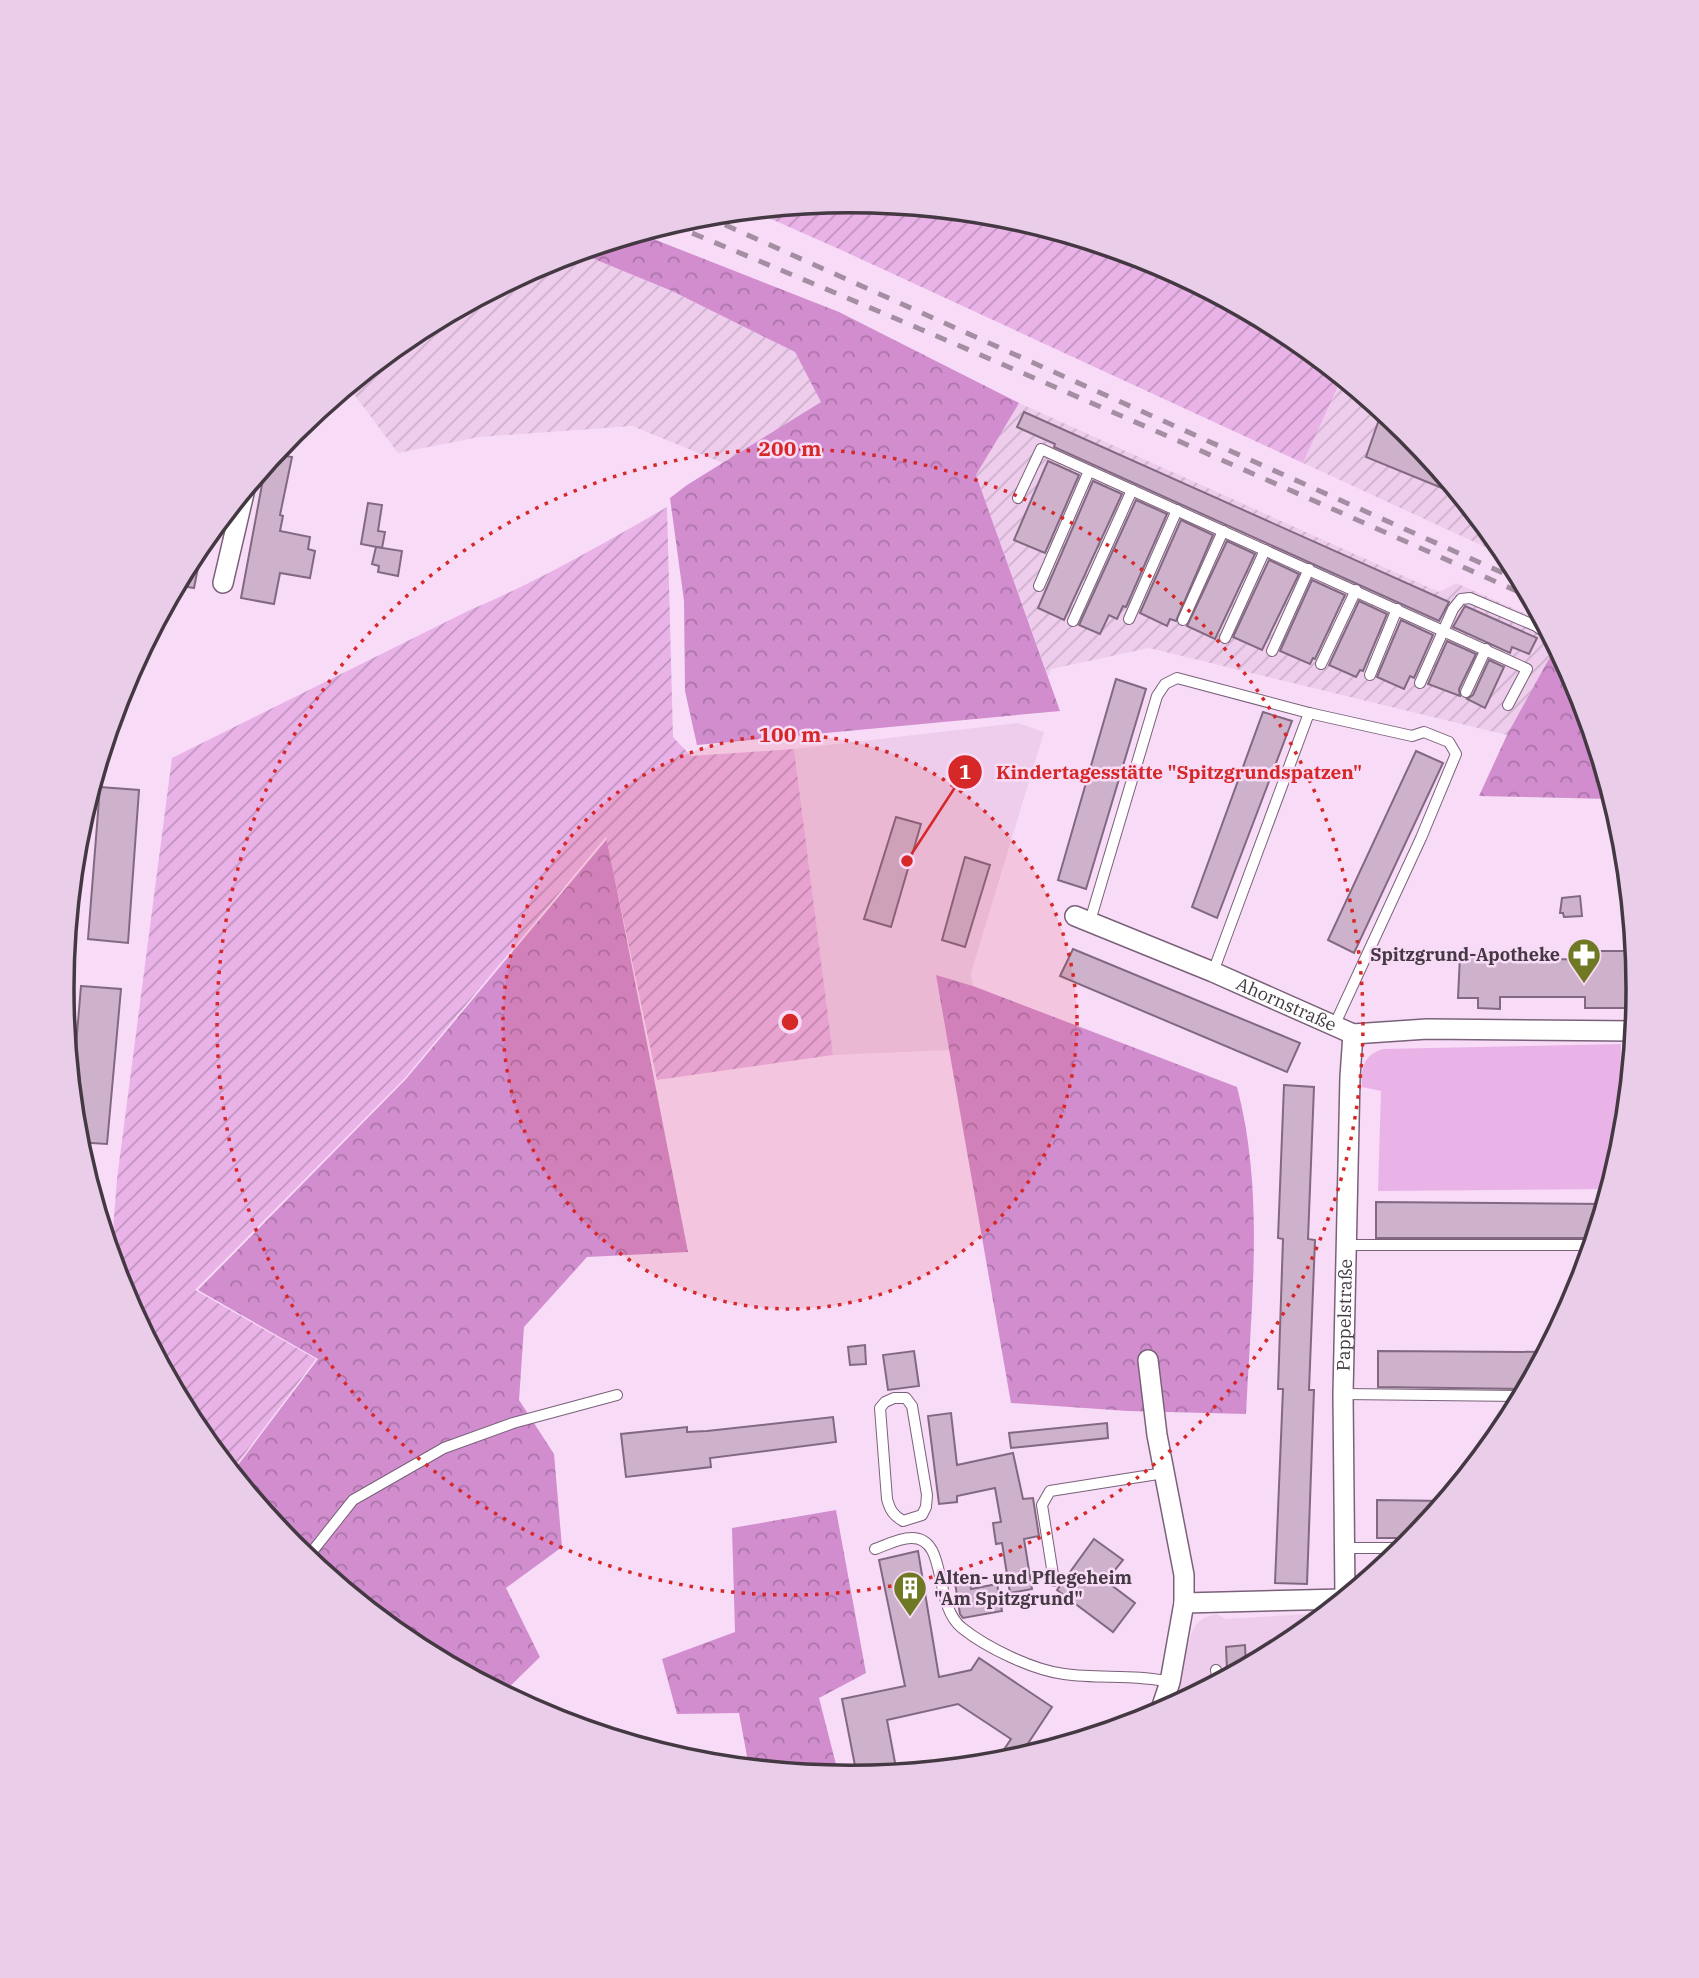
<svg xmlns="http://www.w3.org/2000/svg" width="1699" height="1978" font-family="'IBM Plex Serif',serif">
<style>
.built{fill:#eeccec}
.industrial{fill:url(#industrial-furrows)}
.forest{fill:url(#forest-crowns)}
.park{fill:#eab3e8}
.garden{fill:url(#garden-furrows)}
.building{fill:#ceb2cc;stroke:#826981;stroke-width:2}
.lines{fill:none;stroke-linecap:round;stroke-linejoin:round}
.lane-casing{stroke:#7a6179;stroke-width:12}
.street-casing{stroke:#7a6179;stroke-width:22}
.lane{stroke:#fff;stroke-width:10}
.street{stroke:#fff;stroke-width:19}
.rail{stroke:#a38ea2;stroke-width:5;stroke-dasharray:12 12;stroke-linecap:butt}
.ring{fill:none;stroke:#d62828;stroke-width:3.5;stroke-dasharray:3.5 7}
.labels{text-anchor:middle;stroke-width:5;stroke-linejoin:round;paint-order:stroke}
.poi-label{font-size:18px;font-weight:bold;fill:#443943;stroke:#f8dbf7;text-anchor:end}
.street-label{font-size:18px;fill:#443943;stroke:#f8dbf7}
.rim{fill:none;stroke:#443943;stroke-width:3.5}
.centre{fill:#d62828;stroke:#f8dbf7;stroke-width:3.5}
.ring-label{font-size:21px;text-anchor:middle;font-weight:bold;fill:#d62828;stroke:#f8dbf7;stroke-width:5;stroke-linejoin:round;paint-order:stroke}
.leader{fill:none;stroke:#d62828;stroke-width:2.5}
.callout-dot{fill:#d62828;stroke:#f8dbf7;stroke-width:2.5}
.mark-label{font-size:21px;text-anchor:middle;font-weight:bold;fill:#fff}
.callout-label{font-size:19px;text-anchor:middle;font-weight:bold;fill:#d62828;stroke:#f8dbf7;stroke-width:5;stroke-linejoin:round;paint-order:stroke}
</style>
<defs>
<pattern id="industrial-furrows" width="10" height="10" patternUnits="userSpaceOnUse" patternTransform="scale(1.75)"><rect width="10" height="10" fill="#eeccec"/><path d="M-1 1l2-2M0 10L10 0M9 11l2-2" fill="none" stroke="#cdb0cc"/></pattern>
<pattern id="forest-crowns" width="20" height="18" patternUnits="userSpaceOnUse" patternTransform="scale(1.75)"><rect width="20" height="18" fill="#d18dce"/><path d="M2 6a3 3 0 1 1 6 0M12 15a3 3 0 1 1 6 0" fill="none" stroke="#ab74a9"/></pattern>
<pattern id="garden-furrows" width="10" height="10" patternUnits="userSpaceOnUse" patternTransform="scale(1.75)"><rect width="10" height="10" fill="#eab3e8"/><path d="M-1 1l2-2M0 10L10 0M9 11l2-2" fill="none" stroke="#bf93be"/></pattern>
</defs>
<rect width="100%" height="100%" fill="#f8dbf7"/>
<!-- built -->
<g class="built">
<polygon points="1018,723 1044,732 971,973 973,986 936,975 949,1050 833,1055 794,749"/>
<polygon points="1326,1613 1287,1645 1169,1708 1177,1688 1191,1634 1196,1624 1204,1618 1216,1614 1226,1619"/>
</g>
<!-- industrial -->
<g class="industrial">
<polygon points="577,252 672,291 795,352 821,402 723,463 632,426 479,437 398,453 348,386 412,333 548,261"/>
<polygon points="1339,386 1362,395 1407,432 1509,558 1303,463"/>
<polygon points="1019,403 1439,592 1456,583 1542,621 1556,646 1507,735 1149,648 1051,669 1048,676 976,475"/>
</g>
<!-- forest -->
<g class="forest">
<polygon points="638,233 839,312 1019,403 976,475 1060,711 697,745 685,691 684,601 670,498 687,485 821,402 795,352 672,291 577,252"/>
<polygon points="1556,646 1578,688 1612,799 1479,796 1507,735"/>
<polygon points="607,839 688,1252 587,1257 524,1327 519,1400 554,1454 562,1547 506,1588 540,1657 503,1693 411,1644 292,1546 232,1473 318,1359 198,1290 406,1079"/>
<path d="M936,975l37,11 264,101c28,106 14,218 9,327l-118,-3 -117,-8z"/>
<polygon points="836,1510 866,1673 819,1698 839,1776 749,1767 739,1713 677,1714 662,1659 735,1632 732,1528"/>
</g>
<!-- park -->
<path class="park" d="M1621,1044l-3,113 -9,32 -231,2 3,-100 -19,-4c-1,-18 1,-32 21,-38z"/>
<!-- garden -->
<g class="garden">
<polygon points="850,201 1004,216 1152,261 1288,334 1342,378 1303,463 839,249 751,210"/>
<path d="M667,507l6,230 18,19 103,-7 39,306 -176,25 -51,-243 -201,241 -210,212 121,69 -85,113 -37,-45 -73,-137 -10,-35 6,-76 55,-421 298,-148c69,-29 133,-66 197,-103z"/>
</g>
<!-- building -->
<g class="building">
<polygon points="1382,411 1407,432 1459,495 1366,457"/>
<polygon points="1024,412 1449,602 1439,621 1054,447 1055,444 1017,427"/>
<polygon points="274,454 292,457 280,515 283,516 280,531 310,537 308,549 315,551 310,578 280,573 274,604 241,598 266,463"/>
<polygon points="1048,461 1079,475 1045,553 1014,540"/>
<polygon points="1093,481 1122,494 1064,620 1038,608"/>
<polygon points="1136,500 1167,514 1126,607 1123,606 1117,619 1109,615 1100,634 1079,625"/>
<polygon points="368,503 382,505 378,531 385,532 382,548 361,544"/>
<polygon points="1181,520 1213,535 1176,621 1170,619 1167,626 1140,613"/>
<polygon points="1227,541 1255,554 1215,639 1187,626"/>
<polygon points="203,542 194,588 176,585 194,551"/>
<polygon points="376,547 402,551 398,576 378,572 379,566 372,564"/>
<polygon points="1269,560 1299,574 1262,650 1233,637"/>
<polygon points="1312,580 1345,595 1315,659 1313,658 1310,664 1280,651"/>
<polygon points="1359,601 1387,614 1363,671 1360,670 1356,677 1329,665"/>
<polygon points="1465,606 1537,638 1529,654 1512,647 1510,653 1453,627"/>
<polygon points="1401,620 1433,635 1414,678 1410,676 1404,689 1377,677"/>
<polygon points="1447,641 1476,654 1459,689 1460,696 1428,684"/>
<polygon points="1489,660 1504,667 1485,708 1467,699 1473,695"/>
<polygon points="1116,679 1146,689 1086,889 1058,880"/>
<polygon points="1263,712 1292,721 1217,918 1192,907"/>
<polygon points="1416,751 1443,763 1354,953 1328,940"/>
<polygon points="100,787 139,790 128,943 88,939"/>
<polygon points="896,817 921,824 891,927 864,919"/>
<polygon points="965,857 990,865 965,947 942,940"/>
<polygon points="1580,896 1582,916 1564,917 1563,913 1560,913 1562,898"/>
<polygon points="1073,949 1300,1043 1287,1072 1060,976"/>
<polygon points="1586,951 1634,951 1638,989 1636,1008 1585,1008 1585,997 1500,997 1500,1009 1478,1008 1478,998 1458,998 1460,956 1586,960"/>
<polygon points="81,986 121,989 107,1144 76,1142 72,1094"/>
<polygon points="1284,1085 1314,1087 1308,1239 1315,1240 1309,1390 1314,1390 1307,1584 1275,1583 1283,1389 1278,1389 1283,1239 1278,1238"/>
<polygon points="1376,1202 1604,1204 1594,1238 1376,1238"/>
<polygon points="865,1345 866,1364 850,1365 848,1347"/>
<polygon points="914,1351 919,1386 888,1390 883,1355"/>
<polygon points="1378,1351 1545,1352 1525,1389 1378,1387"/>
<polygon points="951,1413 957,1465 1013,1453 1023,1499 1033,1498 1039,1536 1024,1539 1032,1589 1010,1593 1002,1543 996,1544 993,1523 1001,1522 995,1488 957,1496 957,1502 939,1504 928,1416"/>
<polygon points="833,1417 836,1442 710,1458 711,1467 626,1477 621,1434 687,1427 687,1432 707,1431"/>
<polygon points="1107,1423 1108,1438 1011,1448 1009,1433"/>
<polygon points="1377,1500 1444,1501 1414,1538 1377,1538"/>
<polygon points="1094,1539 1123,1560 1106,1581 1135,1603 1113,1632 1057,1590"/>
<polygon points="918,1551 939,1677 971,1670 979,1658 1052,1707 1019,1757 995,1763 1011,1739 958,1704 887,1720 897,1773 857,1776 842,1699 905,1686 879,1560"/>
<polygon points="969,1580 971,1589 997,1584 1002,1611 963,1618 960,1614 955,1583"/>
<polygon points="1245,1645 1246,1667 1240,1670 1227,1670 1226,1647"/>
</g>
<g class="lines">
<!-- lane casing -->
<g class="lane-casing">
<g id="lane">
<polyline points="1018,498 1041,449 1527,669 1508,705"/>
<polyline points="1039,586 1089,471"/>
<polyline points="1129,619 1177,510"/>
<polyline points="1183,620 1223,531"/>
<polyline points="1073,621 1132,490"/>
<polyline points="1225,638 1265,550"/>
<polyline points="1272,651 1309,569"/>
<polyline points="1321,664 1356,590"/>
<polyline points="1370,675 1397,609"/>
<polyline points="1420,683 1453,609 1461,599 1470,598 1536,626 1550,636"/>
<polyline points="1466,692 1486,649"/>
<polyline points="1090,921 1157,696 1165,684 1177,678 1309,713 1412,736 1424,732 1449,742 1456,754 1421,838 1334,1026"/>
<polyline points="1213,972 1309,713"/>
<polyline points="62,979 69,979 65,1024"/>
<polyline points="1347,1245 1592,1245"/>
<polyline points="1343,1394 1521,1396"/>
<path d="M894,1398h12l6,8 15,89 -1,12 -4,8 -19,6c-10,-6 -13,-11 -16,-22l-7,-91 5,-6z"/>
<polyline points="1344,1548 1405,1548"/>
<path d="M875,1549c11,-4 25,-11 36,-11 38,-1 21,66 51,90 25,20 71,42 102,46 35,5 71,0 106,8"/>
<polyline points="307,1558 353,1500 444,1448 513,1423 617,1395"/>
<polyline points="1054,1581 1042,1505 1050,1491 1164,1473"/>
<polyline points="1216,1670 1218,1681"/>
</g>
</g>
<!-- street casing -->
<g class="street-casing">
<g id="street">
<polyline points="223,583 245,489"/>
<path id="s1" d="M1075,916l138,56 140,62 74,-5 207,2"/>
<polyline points="1148,1360 1157,1435 1184,1575 1184,1603 1343,1599"/>
<path id="s2" d="M1345,1597l-2,-203 7,-317 3,-43"/>
<polyline points="1160,1712 1170,1682 1184,1603"/>
</g>
</g>
<!-- lane -->
<use href="#lane" class="lane"/>
<!-- street -->
<use href="#street" class="street"/>
<!-- rail -->
<g class="rail">
<polyline points="703,215 1521,581"/>
<path d="M670,224c289,119 574,245 860,373"/>
</g>
</g>
<!-- distance rings -->
<circle cx="790" cy="1022" r="287" fill="#d62828" fill-opacity=".12"/>
<g class="ring">
<circle cx="790" cy="1022" r="287"/>
<circle cx="790" cy="1022" r="573"/>
</g>
<!-- icons -->
<defs>
<g id="pharmacy-pin" transform="scale(1.75)"><path d="M0 17L-7.5 6A9.5 9.5 0 1 1 7.5 6Z" fill="#6f7924" stroke="#f8dbf7"/><path d="M-2-6h4v4h4v4h-4v4h-4v-4h-4v-4h4Z" fill="#fff"/></g>
<g id="building-pin" transform="scale(1.75)"><path d="M0 17L-7.5 6A9.5 9.5 0 1 1 7.5 6Z" fill="#6f7924" stroke="#f8dbf7"/><path d="M-4-6H4V6H1V3H-1V6H-4ZM-2.5-4.3h1.7v1.8h-1.7ZM.8-4.3h1.7v1.8H.8ZM-2.5-1h1.7V.8h-1.7ZM.8-1h1.7V.8H.8Z" fill="#fff"/></g>
</defs>
<g fill-rule="evenodd">
<use href="#pharmacy-pin" x="1584" y="955"/>
<use href="#building-pin" x="910" y="1588"/>
</g>
<g class="labels">
<!-- poi labels -->
<g class="poi-label">
<text x="1560" y="961">Spitzgrund-Apotheke</text>
<text x="934" y="1584" text-anchor="start">Alten- und Pflegeheim<tspan x="934" dy="21">"Am Spitzgrund"</tspan></text>
</g>
<!-- street labels -->
<g class="street-label">
<text dy="6" stroke="none"><textPath href="#s1" startOffset="229">Ahornstraße</textPath></text>
<text dy="6" stroke="none"><textPath href="#s2" startOffset="282">Pappelstraße</textPath></text>
</g>
</g>
<!-- crop -->
<path d="M0 0H1699V1978H0ZM74 989a776 776 0 1 1 1552 0a776 776 0 1 1-1552 0Z" fill="#eacee9" fill-rule="evenodd"/>
<path class="rim" d="M74 989a776 776 0 1 1 1552 0a776 776 0 1 1-1552 0Z"/>
<circle cx="790" cy="1022" r="10" class="centre"/>
<g class="ring-label">
<text x="790" y="456">200 m</text>
<text x="790" y="742">100 m</text>
</g>
<!-- callouts -->
<path class="leader" d="M907 861L965 772"/>
<g class="callout-dot">
<circle cx="907" cy="861" r="7"/>
<circle cx="965" cy="772" r="18"/>
</g>
<g class="mark-label">
<text x="965" y="779">1</text>
</g>
<g class="callout-label">
<text x="1179" y="779">Kindertagesstätte "Spitzgrundspatzen"</text>
</g>
</svg>
